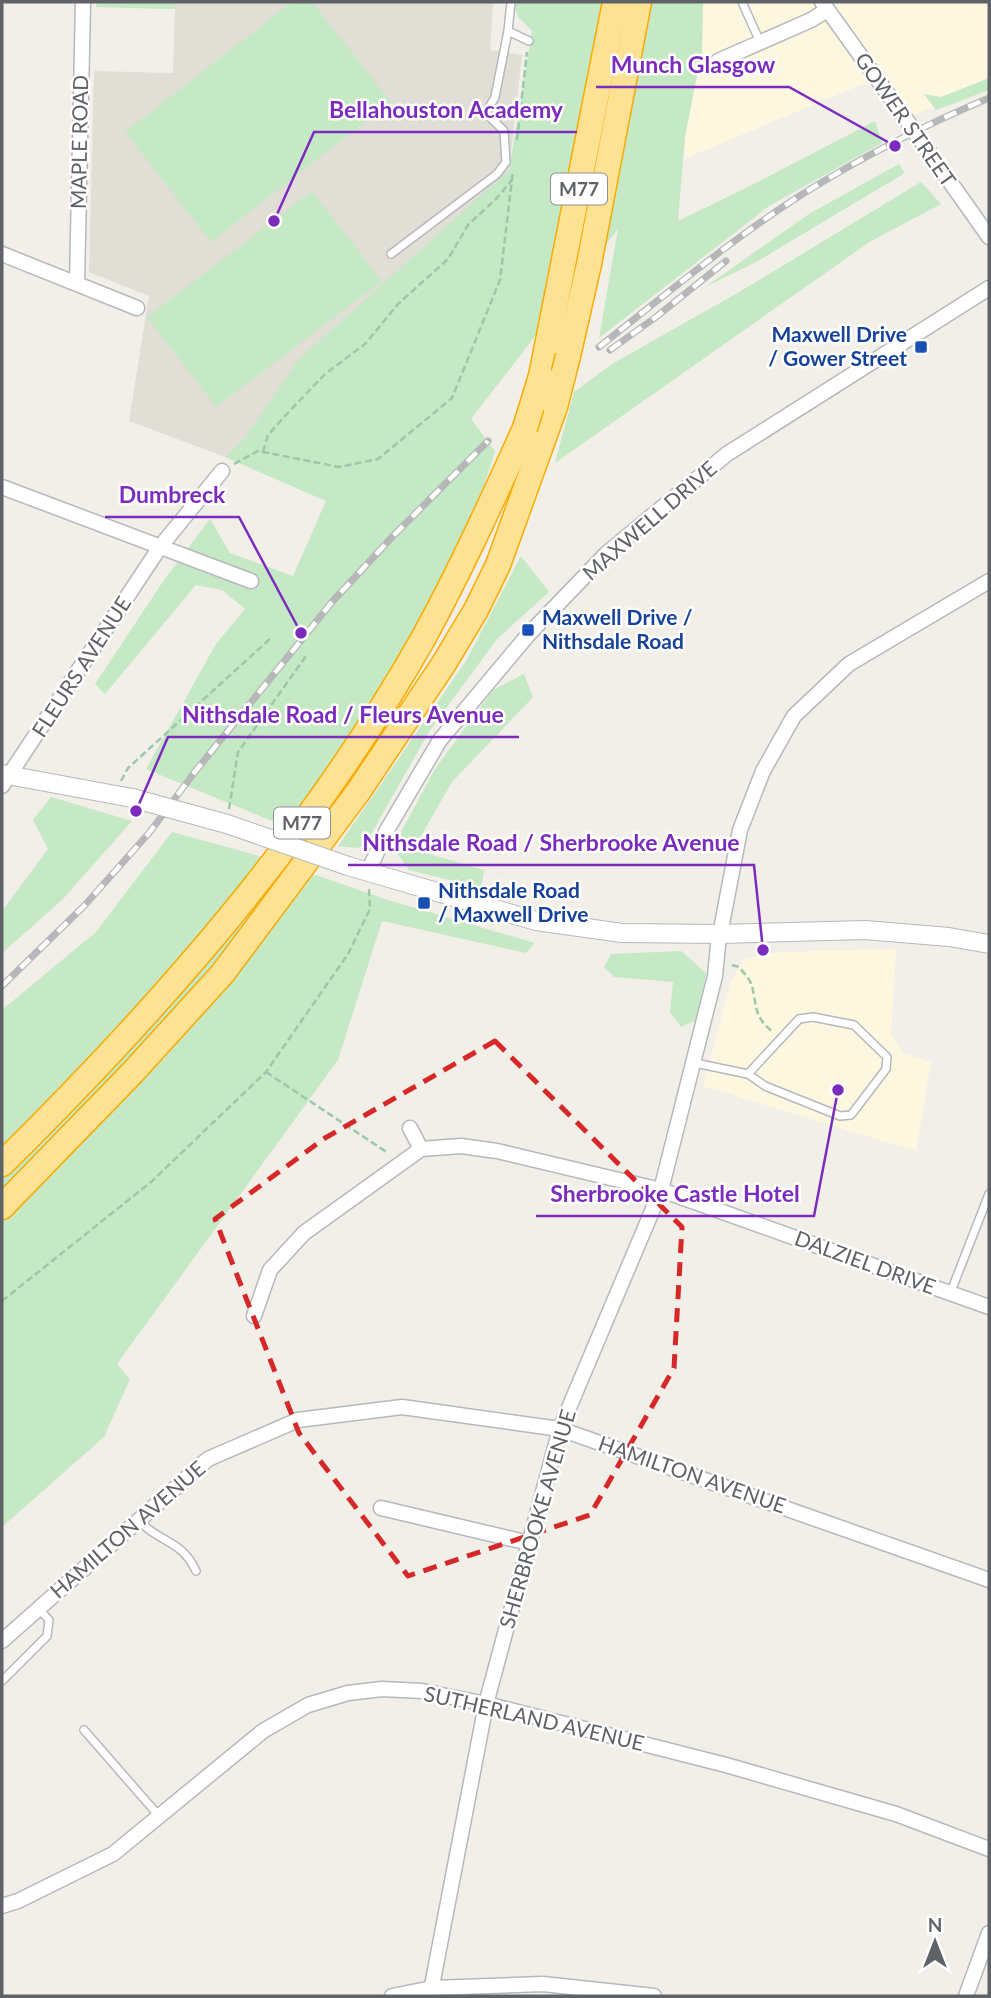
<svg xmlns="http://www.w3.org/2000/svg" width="991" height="1998" font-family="Lato,sans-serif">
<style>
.commercial{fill:#fef7e0}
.education{fill:#e1ded6}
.green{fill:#c5e8c5}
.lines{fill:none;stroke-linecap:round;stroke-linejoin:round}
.service-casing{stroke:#b5b8bc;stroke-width:10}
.minor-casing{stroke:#b5b8bc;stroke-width:17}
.tertiary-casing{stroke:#b5b8bc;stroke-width:20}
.motorway-casing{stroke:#f9ab00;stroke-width:27}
.path{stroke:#9cc7a9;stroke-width:2.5;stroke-dasharray:7 3.5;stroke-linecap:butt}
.service{stroke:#fff;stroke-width:7}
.minor{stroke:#fff;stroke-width:14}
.tertiary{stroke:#fff;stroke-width:18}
.motorway{stroke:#fde293;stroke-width:24}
.rail-casing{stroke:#b6b7b8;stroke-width:7}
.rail{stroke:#fff;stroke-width:4.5;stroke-dasharray:13;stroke-linecap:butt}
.minor-bridge-casing{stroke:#b5b8bc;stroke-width:17;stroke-linecap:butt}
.tertiary-bridge-casing{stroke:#b5b8bc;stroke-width:20;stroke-linecap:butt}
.motorway-bridge-casing{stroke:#f9ab00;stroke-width:27;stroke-linecap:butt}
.minor-bridge{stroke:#fff;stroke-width:14}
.tertiary-bridge{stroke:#fff;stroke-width:18}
.motorway-bridge{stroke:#fde293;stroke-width:24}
.marked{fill:none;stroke:#d62828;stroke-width:5;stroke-dasharray:14 9;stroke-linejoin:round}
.transit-dot{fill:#1a4fb4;stroke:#fff;stroke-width:2.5}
.labels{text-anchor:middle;stroke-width:5;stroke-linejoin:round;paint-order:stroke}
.shield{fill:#fff;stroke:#8f9295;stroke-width:2}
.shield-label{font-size:19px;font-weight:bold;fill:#5f6368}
.street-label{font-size:21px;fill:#5f6368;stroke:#fff}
.transit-label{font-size:21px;font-weight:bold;fill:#164399;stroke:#fff;text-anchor:start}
.leader{fill:none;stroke:#7b2cbf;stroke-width:2.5}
.callout-dot{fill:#7b2cbf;stroke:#fff;stroke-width:2.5}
.callout-label{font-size:23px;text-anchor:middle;font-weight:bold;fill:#7b2cbf;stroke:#fff;stroke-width:5;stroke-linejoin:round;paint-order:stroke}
</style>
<rect width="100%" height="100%" fill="#f1efe8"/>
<!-- commercial -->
<g class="commercial">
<polygon points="703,2 989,2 989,85 906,118 877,78 684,159 685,137 702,50"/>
<polygon points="896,949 891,1034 904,1054 931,1062 916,1151 703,1086 731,982 743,959 781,952"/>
</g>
<!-- education -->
<polygon class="education" points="97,2 493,2 490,50 522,55 509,170 225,457 129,421 149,296 89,272 94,71 173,73 175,9 96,7"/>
<!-- green -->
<g class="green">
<polygon points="97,2 175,2 175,9 96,7"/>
<polygon points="292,2 312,2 391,102 211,242 125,132"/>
<polygon points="514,2 703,2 702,50 685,137 678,221 756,183 875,121 882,143 769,206 599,338 618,229 471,419 495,451 473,523 390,683 289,828 146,769 216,644 245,609 222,590 196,585 105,694 95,684 164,580 210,519 230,553 293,576 326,501 225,457 246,436 298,360 509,170 532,31 518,17"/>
<polygon points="989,78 989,90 936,110 924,94 941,97"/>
<polygon points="899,164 905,173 756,262 705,287 809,214"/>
<polygon points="921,182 941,204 871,241 555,463 574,392 612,364 741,291"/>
<polygon points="312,191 382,281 216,407 147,317"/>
<polygon points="521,556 549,592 497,639 430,730 365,845 358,848 338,846 466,661"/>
<polygon points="524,674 533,697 452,782 421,836 426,853 484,870 481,888 409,870 397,853 400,834 435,769 493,690"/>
<polygon points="51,797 132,821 62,900 2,953 2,911 48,849 33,820"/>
<polygon points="172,832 267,858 388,900 535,943 526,953 382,921 338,1060 117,1364 130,1379 104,1437 2,1527 2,1010 96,932"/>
<polygon points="681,951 706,973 697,1020 681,1027 670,1012 673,982 614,977 604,967 611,954"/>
</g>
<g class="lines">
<!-- service casing -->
<g class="service-casing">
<g id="service">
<polyline points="511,2 508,31 529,41"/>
<polyline points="742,2 760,42"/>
<polyline points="391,254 497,174 506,162 504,131 486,113 495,97 508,31"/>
<polyline points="695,1063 748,1074 765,1086 840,1116 851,1115 886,1069 887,1057 854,1025 813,1017 799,1019 748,1074"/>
<polyline points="950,1294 989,1194"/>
<path d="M139,1521c21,22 43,19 57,50"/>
<polyline points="2,1681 47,1636 49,1620 39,1609"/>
<polyline points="84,1730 159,1816"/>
</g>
</g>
<!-- minor casing -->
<g class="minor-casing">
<g id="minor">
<polyline points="822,2 898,108"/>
<polyline points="718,61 811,20 827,10"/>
<polyline points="948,179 989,237"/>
<polyline points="2,254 137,308"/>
<polyline points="77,283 83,2"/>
<polyline points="2,487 251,581"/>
<polyline points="2,786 160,547 222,471"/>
<polyline points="368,872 387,830 440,740 528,635 607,553 727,454 989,288"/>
<polyline points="410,1128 421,1149"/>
<polyline points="254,1316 270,1270 304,1233 421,1149 461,1146 497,1151 661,1190 989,1307"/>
<polyline points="381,1508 529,1543"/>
<polyline points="2,1641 208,1459 298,1420 402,1407 560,1429 989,1580"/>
<polyline points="2,1906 18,1901 113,1854 263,1731 308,1705 348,1693 382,1689 422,1691 486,1704 726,1765 896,1814 989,1849"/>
<polyline points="392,1996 432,1988 543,1984 654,1996"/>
<polyline points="430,1996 486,1704 560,1429 661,1190 715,976 718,945 740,830 763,771 794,716 849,664 989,581"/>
<polyline points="966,1996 989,1933"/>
</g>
</g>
<!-- tertiary casing -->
<g class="tertiary-casing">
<g id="tertiary">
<polyline points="2,774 132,798"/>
<polyline points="348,866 536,921 622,933 721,934 865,930 949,937 989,944"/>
</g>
</g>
<!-- motorway casing -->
<g class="motorway-casing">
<g id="motorway">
<polyline points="568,356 589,264 639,2"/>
<polyline points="541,376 615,2"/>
<path d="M2,1164c160,-158 311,-330 422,-527 37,-68 69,-138 101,-209"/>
<polyline points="2,1207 133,1072 223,973 358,792 443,665 476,610 498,565 555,407"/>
</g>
</g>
<!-- path -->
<g class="path">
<polyline points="517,140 527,52"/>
<polyline points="263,452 268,435 285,416 324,375 366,343 398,304 448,259 468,225 496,199 512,180"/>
<polyline points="234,464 258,451 339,467 378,459 452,398 500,280 513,171"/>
<polyline points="121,781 128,768 271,638"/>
<polyline points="229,809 238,752 306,656"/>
<path d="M732,965l7,2c5,6 11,12 13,19 5,22 2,31 21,46"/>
<polyline points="266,1072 388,1153"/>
<polyline points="2,1301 151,1182 266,1072 348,954 370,909 369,889"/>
</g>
<!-- service -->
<use href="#service" class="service"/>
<!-- minor -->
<use href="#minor" class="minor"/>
<!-- tertiary -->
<use href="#tertiary" class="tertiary"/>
<!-- motorway -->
<use href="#motorway" class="motorway"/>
<!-- rail casing -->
<g class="rail-casing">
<g id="rail">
<path d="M599,347c69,-54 136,-111 210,-157 57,-35 118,-66 180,-92"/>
<polyline points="610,350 656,317 726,261"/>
<polyline points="2,986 84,906 149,833 194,773 332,602 393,536 488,441"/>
</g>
</g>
<!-- rail -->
<use href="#rail" class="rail"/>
<!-- minor-bridge casing -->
<g class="minor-bridge-casing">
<polyline id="minor-bridge" points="898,108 948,179"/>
</g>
<!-- tertiary-bridge casing -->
<g class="tertiary-bridge-casing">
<polyline id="tertiary-bridge" points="132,798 227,824 348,866"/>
</g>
<!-- motorway-bridge casing -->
<g class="motorway-bridge-casing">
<g id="motorway-bridge">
<polyline points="555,407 568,356"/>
<polyline points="525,428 541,376"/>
</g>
</g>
<!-- minor-bridge -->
<use href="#minor-bridge" class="minor-bridge"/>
<!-- tertiary-bridge -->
<use href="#tertiary-bridge" class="tertiary-bridge"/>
<!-- motorway-bridge -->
<use href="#motorway-bridge" class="motorway-bridge"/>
</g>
<!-- marked area -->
<path class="marked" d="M495,1041l187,186 -8,141 -84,147 -182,61 -109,-143 -84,-214 110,-81z"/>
<!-- markers -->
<g class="transit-dot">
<rect x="914" y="340" width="14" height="14" rx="3.5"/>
<rect x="521" y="623" width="14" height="14" rx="3.5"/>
<rect x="417" y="896" width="14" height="14" rx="3.5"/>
</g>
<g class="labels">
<!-- shield labels -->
<g class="shield">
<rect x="551" y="173.5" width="56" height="31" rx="5"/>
<rect x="274" y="807.5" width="56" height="31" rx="5"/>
</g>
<g class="shield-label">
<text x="579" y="196">M77</text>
<text x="302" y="830">M77</text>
</g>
<!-- street labels -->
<g class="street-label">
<text transform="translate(905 120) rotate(55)" y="7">GOWER STREET</text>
<text transform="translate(80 142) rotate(-89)" y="7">MAPLE ROAD</text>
<text transform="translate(650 521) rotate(-41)" y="7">MAXWELL DRIVE</text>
<text transform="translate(82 667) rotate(-57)" y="7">FLEURS AVENUE</text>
<text transform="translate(865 1263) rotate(20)" y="7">DALZIEL DRIVE</text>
<text transform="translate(692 1475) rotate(19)" y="7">HAMILTON AVENUE</text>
<text transform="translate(538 1519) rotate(-74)" y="7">SHERBROOKE AVENUE</text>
<text transform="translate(128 1530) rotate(-41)" y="7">HAMILTON AVENUE</text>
<text transform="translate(534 1719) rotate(13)" y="7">SUTHERLAND AVENUE</text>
</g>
<!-- transit labels -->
<g class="transit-label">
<text x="907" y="342" text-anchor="end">Maxwell Drive<tspan x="907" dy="24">/ Gower Street</tspan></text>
<text x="542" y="625">Maxwell Drive /<tspan x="542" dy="24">Nithsdale Road</tspan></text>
<text x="438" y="898">Nithsdale Road<tspan x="438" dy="24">/ Maxwell Drive</tspan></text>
</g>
</g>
<!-- callouts -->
<path class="leader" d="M895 146L789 87H596M274 221L314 132H577M301 633L239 517H105M136 811L168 737H519M763 950L754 865H348M838 1090L814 1216H536"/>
<g class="callout-dot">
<circle cx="895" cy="146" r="7"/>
<circle cx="274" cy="221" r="7"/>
<circle cx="301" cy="633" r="7"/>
<circle cx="136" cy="811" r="7"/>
<circle cx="763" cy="950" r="7"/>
<circle cx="838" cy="1090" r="7"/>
</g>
<g class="callout-label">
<text x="693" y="73">Munch Glasgow</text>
<text x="446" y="118">Bellahouston Academy</text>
<text x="172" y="503">Dumbreck</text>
<text x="343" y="723">Nithsdale Road / Fleurs Avenue</text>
<text x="551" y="851">Nithsdale Road / Sherbrooke Avenue</text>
<text x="675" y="1202">Sherbrooke Castle Hotel</text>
</g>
<!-- border -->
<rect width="991" height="1998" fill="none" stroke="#5f6368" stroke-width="7"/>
<!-- north arrow -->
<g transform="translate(935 1942)" stroke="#ffffff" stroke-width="5" paint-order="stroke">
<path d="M0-5L12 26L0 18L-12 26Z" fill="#5f6368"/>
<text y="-10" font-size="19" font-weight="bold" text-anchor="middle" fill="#5f6368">N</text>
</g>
</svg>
